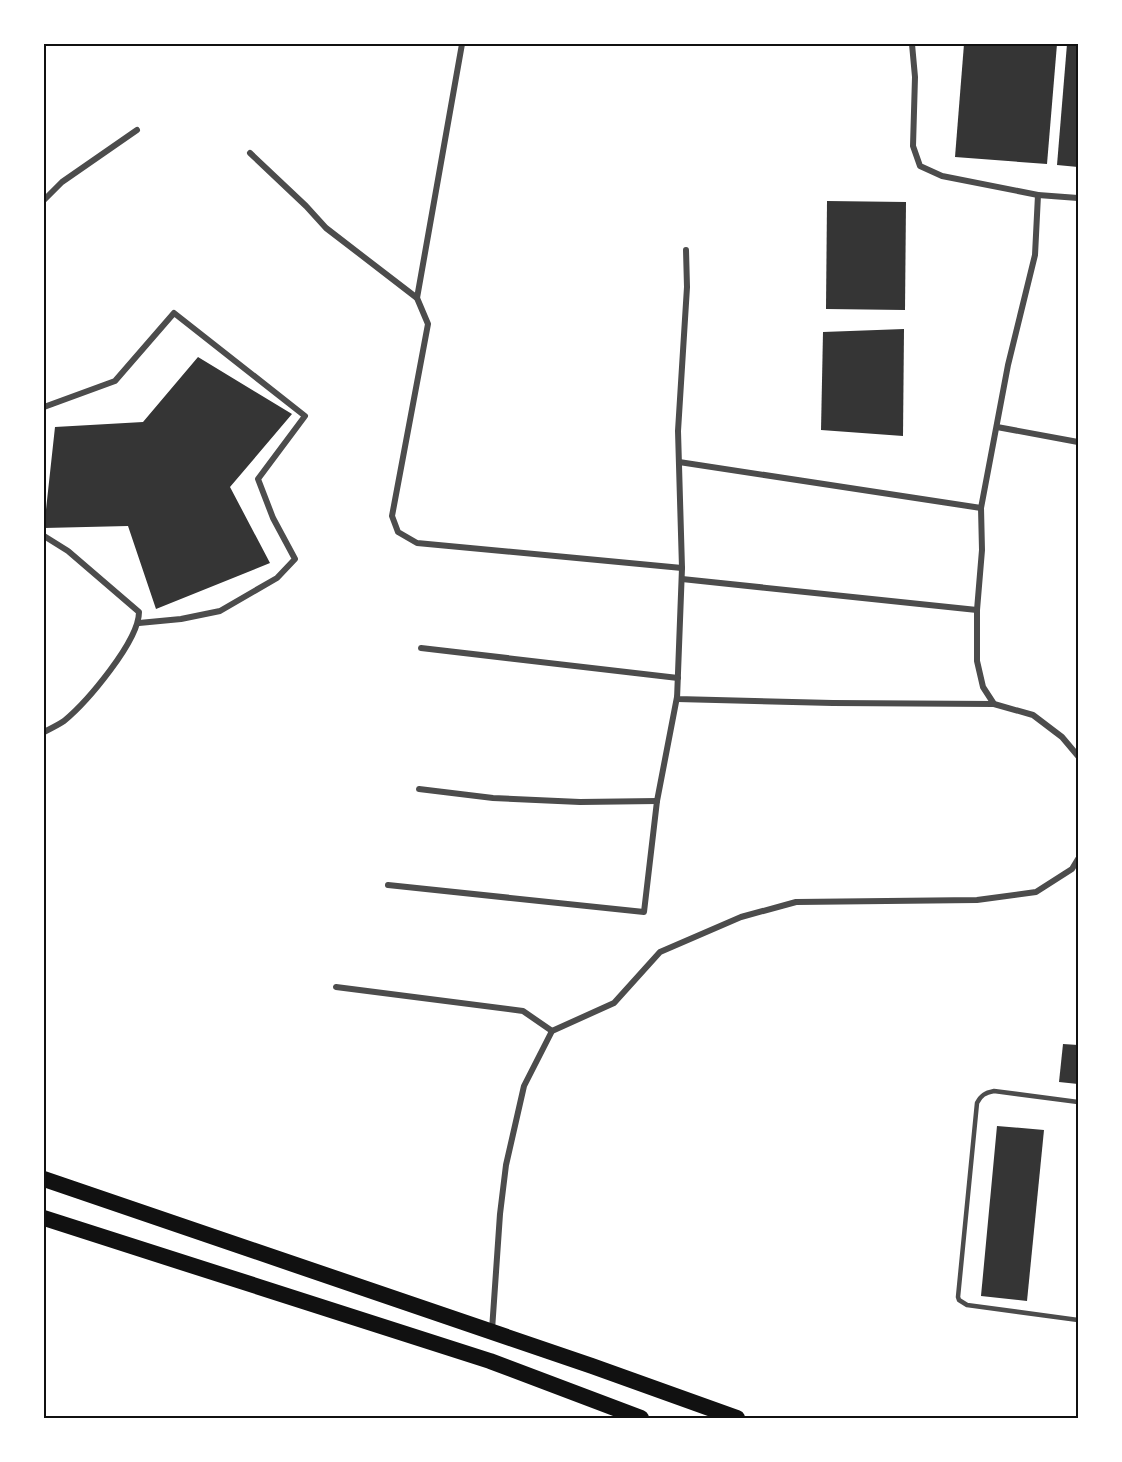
<svg xmlns="http://www.w3.org/2000/svg" width="1122" height="1462" font-family="Barlow,sans-serif">
<style>
.building{fill:#353535}
.lines{fill:none;stroke-linecap:round;stroke-linejoin:round}
.service{stroke:#4c4c4c;stroke-width:4.5}
.minor{stroke:#4c4c4c;stroke-width:6}
.trunk{stroke:#111;stroke-width:16}
.neatline{fill:none;stroke:#111;stroke-width:2}
</style>
<rect width="100%" height="100%" fill="#fff"/>
<!-- building -->
<g class="building">
<polygon points="964,44 1057,44 1047,164 955,157"/>
<polygon points="1067,44 1078,44 1078,167 1057,165"/>
<polygon points="827,201 906,202 905,310 826,309"/>
<polygon points="904,329 903,436 821,430 823,332"/>
<polygon points="198,357 292,414 230,487 270,563 156,609 128,526 44,528 55,427 143,422"/>
<polygon points="1063,1044 1078,1045 1078,1084 1059,1082"/>
<polygon points="997,1126 1044,1130 1027,1301 981,1296"/>
</g>
<g class="lines">
<!-- service -->
<path class="service" d="M1078,1102l-84,-11c-9,2 -13,4 -17,12l-19,194 1,3 8,5 111,15"/>
<!-- minor -->
<g class="minor">
<polyline points="912,44 915,77 913,146 920,166 942,176 1038,195 1035,255 1008,365 981,508 982,550 977,610 977,661 983,687 994,704 1033,715 1062,737 1078,756"/>
<polyline points="250,153 306,206 326,228 417,298 428,324 392,516 398,532 417,543 682,568"/>
<polyline points="1038,195 1078,198"/>
<polyline points="44,200 62,182 137,130"/>
<polyline points="686,250 687,287 678,431 682,568 677,699 833,703 994,704"/>
<polyline points="417,298 462,44"/>
<polyline points="44,407 115,381 174,313 305,416 258,479 273,518 295,559 277,578 220,611 181,619 139,623"/>
<polyline points="997,427 1078,442"/>
<polyline points="679,462 981,508"/>
<path d="M44,536l24,15 71,61c0,29 -52,90 -75,109 -6,4 -14,8 -20,11"/>
<polyline points="682,579 977,610"/>
<polyline points="421,648 678,678"/>
<polyline points="419,789 493,798 580,802 657,801"/>
<polyline points="388,885 644,912 657,801 677,697"/>
<polyline points="336,987 523,1011 552,1031"/>
<polyline points="492,1330 500,1214 506,1165 524,1086 552,1031 614,1003 660,952 741,917 796,902 977,900 1036,892 1072,869 1078,859"/>
</g>
<!-- trunk -->
<g class="trunk">
<polyline points="44,1179 592,1366 737,1418"/>
<polyline points="44,1218 490,1361 641,1418"/>
</g>
</g>
<!-- border -->
<rect width="1122" height="1462" fill="none" stroke="#ffffff" stroke-width="90"/>
<rect x="45" y="45" width="1032" height="1372" class="neatline"/>
</svg>
